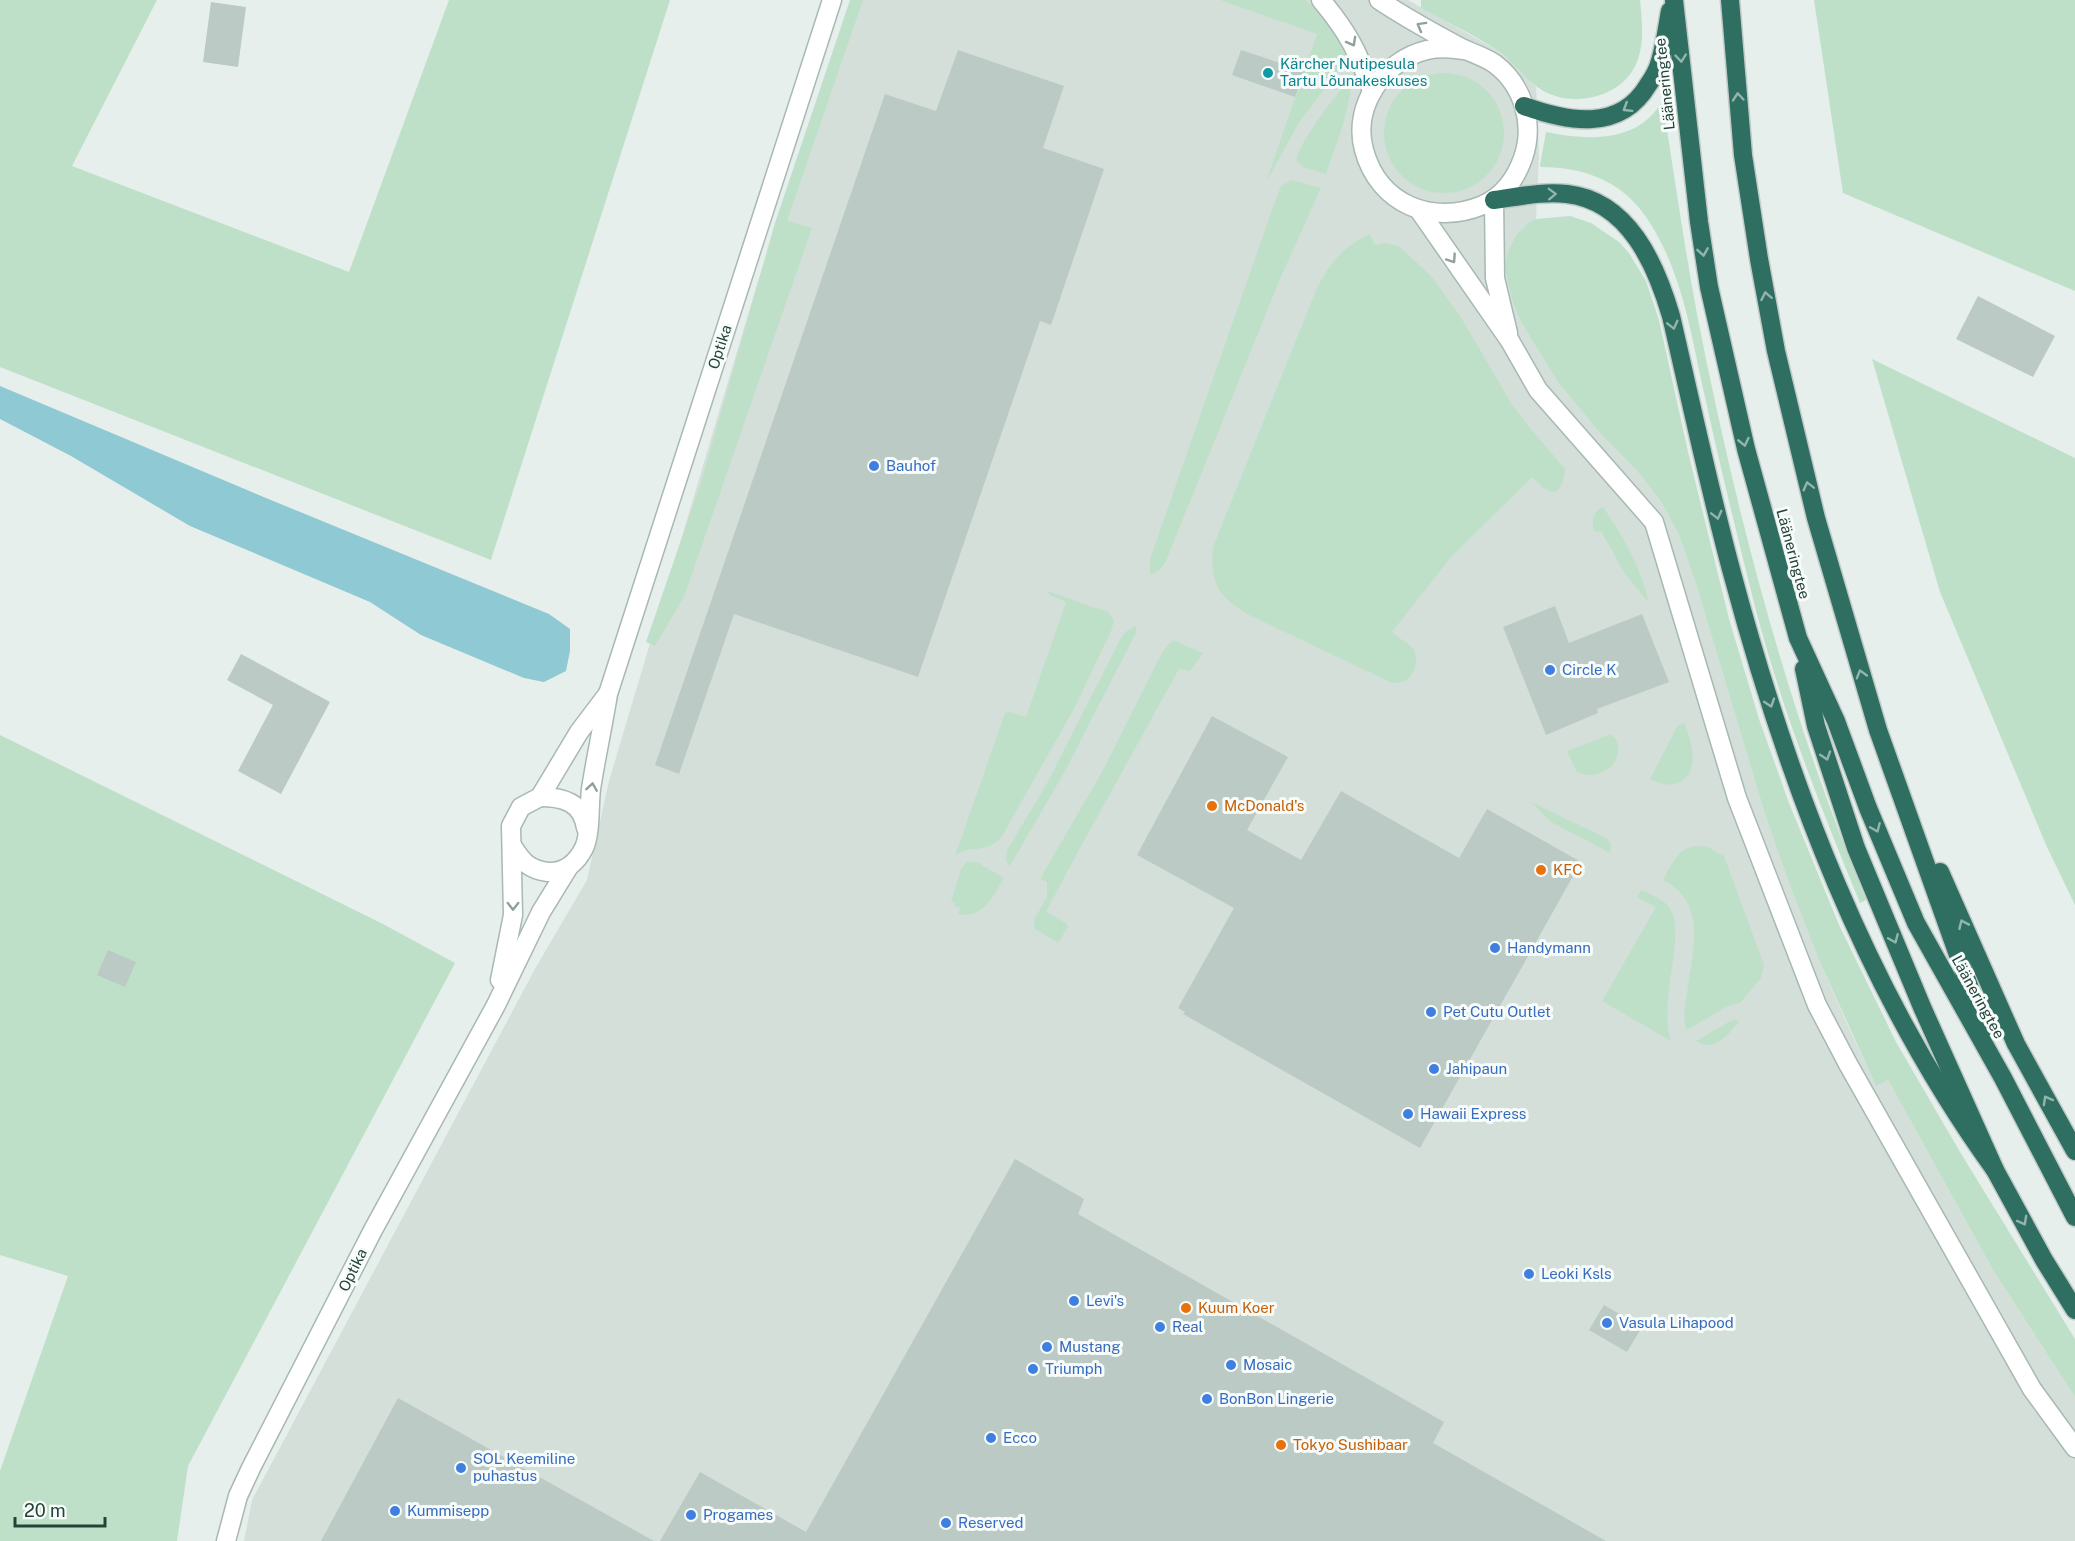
<svg xmlns="http://www.w3.org/2000/svg" width="2075" height="1541" font-family="'Public Sans',sans-serif">
<style>
.built{fill:#d4dfda}
.green{fill:#bfe0c8}
.water{fill:#8ec9d4}
.building{fill:#bbcac4}
.lines{fill:none;stroke-linecap:round;stroke-linejoin:round}
.minor-casing{stroke:#a8b8b2;stroke-width:21}
.highway-casing{stroke:#c2cac8;stroke-width:21}
.minor{stroke:#fff;stroke-width:18}
.highway{stroke:#2f6f62;stroke-width:18}
.oneway{stroke:#92a09c}
.oneway2{stroke:#93b5ae}
.culture-dot{fill:#0f9aa8;stroke:#f7fbf9;stroke-width:2}
.shop-dot{fill:#3f7fe0;stroke:#f7fbf9;stroke-width:2}
.food-dot{fill:#e8710a;stroke:#f7fbf9;stroke-width:2}
.labels{text-anchor:middle;stroke-width:6;stroke-linejoin:round;paint-order:stroke}
.culture-label{font-size:15px;fill:#0d838f;stroke:#f7fbf9;text-anchor:start}
.street-label{font-size:15px;fill:#24423a;stroke:#f7fbf9}
.shop-label{font-size:15px;fill:#366cbe;stroke:#f7fbf9;text-anchor:start}
.food-label{font-size:15px;fill:#c56008;stroke:#f7fbf9;text-anchor:start}
</style>
<rect width="100%" height="100%" fill="#e6efeb"/>
<!-- built -->
<polygon class="built" points="852,0 1408,0 1497,50 1518,67 1536,87 1539,156 1536,219 1528,223 1516,235 1508,251 1506,274 1513,304 1521,322 1559,384 1601,434 1637,471 1661,502 1679,535 1696,584 1764,811 1819,960 1848,1026 1876,1086 1888,1080 1993,1270 2075,1397 2075,1541 244,1541 252,1500 536,967 587,880 609,781 758,281"/>
<!-- green -->
<g class="green">
<polygon points="0,0 157,0 72,166 349,272 449,0 670,0 491,560 0,367"/>
<polygon points="850,0 863,0 787,221 812,228 684,597 655,646 646,642 701,482 775,223"/>
<polygon points="1220,0 1306,0 1333,29 1347,59 1300,121 1266,182 1317,34"/>
<path d="M1421,0h219c2,20 5,45 -4,64 -13,31 -57,43 -86,30 -22,-9 -34,-31 -53,-44 -24,-16 -51,-28 -76,-42z"/>
<polygon points="1814,0 2075,0 2075,291 1843,193"/>
<circle cx="1444" cy="133" r="60"/>
<path d="M1351,76c0,34 -14,66 -25,98l-23,-7 -6,-5c-3,-15 43,-71 54,-86z"/>
<path d="M1661,103l2,1c11,70 21,140 34,210 39,200 91,398 169,586l-6,3c-42,-102 -83,-206 -109,-312 -16,-65 -32,-129 -46,-194 -14,-61 -22,-126 -59,-180 -24,-36 -63,-50 -105,-50l-1,-2 6,-33c40,8 90,12 115,-29z"/>
<polygon points="1292,180 1321,188 1280,279 1166,561 1160,570 1150,575 1150,559 1273,207 1281,186"/>
<polygon points="1570,216 1591,223 1619,242 1629,253 1646,281 1659,320 1688,452 1729,619 1759,719 1789,803 1839,925 1896,1042 1960,1152 2075,1339 2075,1397 1993,1270 1888,1080 1876,1086 1819,960 1790,885 1764,811 1696,584 1679,535 1661,502 1637,471 1601,434 1559,384 1521,322 1513,304 1506,274 1506,262 1508,251 1516,235 1528,223 1536,219"/>
<path d="M1370,234l5,11 12,-2 13,4 31,29 31,43 49,84 15,20 39,46c0,9 -5,29 -18,21 -5,-2 -10,-9 -15,-13l-80,79 -60,76c6,6 17,11 22,18 5,9 1,25 -8,30 -4,3 -9,3 -14,3l-145,-69c-30,-19 -37,-31 -34,-67l104,-259c12,-24 27,-43 53,-54z"/>
<polygon points="1872,359 2075,458 2075,905 2047,847 1940,592"/>
<path d="M1603,507c21,30 38,61 46,96l-24,-29 -24,-43 -6,1c-4,-10 -3,-20 8,-25z"/>
<path d="M1047,591l61,21 6,8 -2,9 -37,78 -74,131c-19,18 -30,5 -46,18l50,-143 5,-1 16,5 40,-115 -16,-7z"/>
<polygon points="1136,626 1136,633 1065,771 1010,866 1006,861 1007,850 1045,787 1122,636 1129,629"/>
<polygon points="1173,640 1203,653 1190,671 1179,669 1080,848 1046,912 1066,923 1068,927 1058,943 1035,929 1034,920 1047,897 1047,882 1040,879 1102,772 1163,651"/>
<path d="M1684,722c7,17 18,51 -6,61 -9,4 -20,0 -28,-4l27,-52z"/>
<path d="M1611,734c20,17 -4,51 -34,38l-10,-21z"/>
<polygon points="0,735 383,924 455,963 188,1466 177,1541 0,1541 0,1471 68,1276 0,1255"/>
<polygon points="1531,802 1608,839 1611,844 1610,853 1551,822"/>
<path d="M1694,846l14,1 16,9 40,109 -3,13 -21,25 -12,3 -41,24c-5,-12 -2,-24 0,-37 5,-42 22,-89 -24,-113 8,-14 14,-31 31,-34z"/>
<path d="M966,862h11l27,16c-11,18 -20,41 -46,36l2,-6 -6,-2 1,-3 -4,-1 10,-33z"/>
<path d="M1641,890c9,4 22,9 28,17 19,25 -12,95 2,134l-69,-40 54,-94 -19,-10z"/>
<path d="M1734,1019l5,3c-12,13 -24,31 -43,19z"/>
</g>
<!-- water -->
<polygon class="water" points="0,386 266,498 549,614 570,629 570,651 566,671 544,682 524,678 421,635 370,602 190,526 71,456 0,419"/>
<!-- building -->
<g class="building">
<polygon points="211,2 246,7 238,67 203,62"/>
<polygon points="958,50 1064,86 1043,148 1104,169 1051,325 1040,321 918,677 734,614 679,774 655,765 885,94 936,111"/>
<polygon points="1241,50 1304,71 1295,97 1232,75"/>
<polygon points="1978,296 2055,336 2033,377 1956,339"/>
<polygon points="1555,606 1569,643 1642,614 1669,682 1597,709 1598,713 1546,735 1503,627"/>
<polygon points="241,654 330,702 281,794 238,771 273,705 227,680"/>
<polygon points="1212,716 1288,757 1247,830 1301,860 1341,791 1459,858 1487,809 1581,862 1420,1148 1183,1014 1185,1012 1178,1008 1234,908 1137,855"/>
<polygon points="108,950 136,962 125,987 97,975"/>
<polygon points="1015,1159 1084,1199 1078,1214 1444,1422 1433,1443 1606,1541 660,1541 700,1472 806,1532"/>
<polygon points="1604,1305 1642,1327 1627,1352 1589,1330"/>
<polygon points="398,1398 459,1432 654,1541 321,1541"/>
</g>
<g class="lines">
<!-- minor casing -->
<g class="minor-casing">
<g id="minor">
<path d="M1321,0c27,32 37,52 51,91"/>
<path d="M1379,0c24,16 49,30 75,44 13,8 28,11 41,20 28,21 40,60 28,94 -7,20 -20,38 -40,47 -50,21 -104,0 -119,-55 -12,-44 20,-90 63,-100 13,-3 24,-2 37,0"/>
<polyline points="1494,200 1495,278 1508,333"/>
<polyline points="1419,210 1510,341 1538,390 1654,522 1737,798 1817,1005 1848,1064 2032,1389 2075,1448"/>
<path d="M540,797c23,0 42,5 46,31"/>
<path d="M513,847c9,15 17,23 35,25 17,1 29,-10 36,-24 7,-15 5,-43 7,-59 5,-32 12,-64 17,-95l224,-694"/>
<polyline points="500,980 513,915 511,826 521,807 540,797 579,732 607,695"/>
<polyline points="226,1541 238,1496 251,1468 373,1230 496,1005 541,912 568,868"/>
</g>
</g>
<!-- highway casing -->
<g class="highway-casing">
<g id="highway">
<polyline points="1674,0 1699,222 1709,287 1746,449 1798,638 1836,721 1868,808 1916,923 2003,1078 2075,1217"/>
<polyline points="1730,0 1743,155 1759,259 1776,351 1816,518 1878,730 1984,1028"/>
<path d="M1524,106c44,16 96,26 124,-21 5,-7 10,-16 12,-24 5,-17 7,-34 10,-50"/>
<path d="M1494,200c23,-3 49,-9 73,-6 62,7 89,71 104,122 20,86 38,172 61,257 56,210 135,420 263,597"/>
<polyline points="1804,669 1816,726 1856,848 1922,1007 1995,1170 2044,1260 2075,1310"/>
<polyline points="1940,872 2016,1044 2075,1151"/>
</g>
</g>
<!-- minor -->
<use href="#minor" class="minor"/>
<!-- highway -->
<use href="#highway" class="highway"/>
</g>
<!-- one-way arrows -->
<defs><path id="oneway-chevron" d="M-2-3.5L2.5 0L-2 3.5" fill="none" stroke-width="1.6" stroke-linecap="round" stroke-linejoin="round" transform="scale(1.5)"/></defs>
<g class="oneway">
<use href="#oneway-chevron" transform="translate(1421 26) rotate(-151)"/>
<use href="#oneway-chevron" transform="translate(1352 42) rotate(61)"/>
<use href="#oneway-chevron" transform="translate(1452 259) rotate(56)"/>
<use href="#oneway-chevron" transform="translate(592 787) rotate(-81)"/>
<use href="#oneway-chevron" transform="translate(513 906) rotate(90)"/>
</g>
<g class="oneway2">
<use href="#oneway-chevron" transform="translate(1681 58) rotate(84)"/>
<use href="#oneway-chevron" transform="translate(1738 97) rotate(-95)"/>
<use href="#oneway-chevron" transform="translate(1627 108) rotate(148)"/>
<use href="#oneway-chevron" transform="translate(1552 194) rotate(-2)"/>
<use href="#oneway-chevron" transform="translate(1703 252) rotate(81)"/>
<use href="#oneway-chevron" transform="translate(1766 296) rotate(-101)"/>
<use href="#oneway-chevron" transform="translate(1673 325) rotate(76)"/>
<use href="#oneway-chevron" transform="translate(1744 442) rotate(77)"/>
<use href="#oneway-chevron" transform="translate(1808 486) rotate(-104)"/>
<use href="#oneway-chevron" transform="translate(1717 515) rotate(76)"/>
<use href="#oneway-chevron" transform="translate(1861 674) rotate(-106)"/>
<use href="#oneway-chevron" transform="translate(1770 703) rotate(72)"/>
<use href="#oneway-chevron" transform="translate(1826 756) rotate(72)"/>
<use href="#oneway-chevron" transform="translate(1876 828) rotate(67)"/>
<use href="#oneway-chevron" transform="translate(1963 924) rotate(-114)"/>
<use href="#oneway-chevron" transform="translate(1894 939) rotate(67)"/>
<use href="#oneway-chevron" transform="translate(2047 1100) rotate(-119)"/>
<use href="#oneway-chevron" transform="translate(2023 1221) rotate(61)"/>
</g>
<!-- markers -->
<circle class="culture-dot" cx="1268" cy="73" r="6"/>
<g class="shop-dot">
<circle cx="874" cy="466" r="6"/>
<circle cx="1550" cy="670" r="6"/>
<circle cx="1495" cy="948" r="6"/>
<circle cx="1431" cy="1012" r="6"/>
<circle cx="1434" cy="1069" r="6"/>
<circle cx="1408" cy="1114" r="6"/>
<circle cx="1529" cy="1274" r="6"/>
<circle cx="1074" cy="1301" r="6"/>
<circle cx="1607" cy="1323" r="6"/>
<circle cx="1160" cy="1327" r="6"/>
<circle cx="1047" cy="1347" r="6"/>
<circle cx="1231" cy="1365" r="6"/>
<circle cx="1033" cy="1369" r="6"/>
<circle cx="1207" cy="1399" r="6"/>
<circle cx="991" cy="1438" r="6"/>
<circle cx="461" cy="1468" r="6"/>
<circle cx="395" cy="1511" r="6"/>
<circle cx="691" cy="1515" r="6"/>
<circle cx="946" cy="1523" r="6"/>
</g>
<g class="food-dot">
<circle cx="1212" cy="806" r="6"/>
<circle cx="1541" cy="870" r="6"/>
<circle cx="1186" cy="1308" r="6"/>
<circle cx="1281" cy="1445" r="6"/>
</g>
<g class="labels">
<!-- culture labels -->
<g class="culture-label">
<text x="1280" y="69">Kärcher Nutipesula<tspan x="1280" dy="17">Tartu Lõunakeskuses</tspan></text>
</g>
<!-- street labels -->
<g class="street-label">
<text transform="translate(1665 84) rotate(-96)" y="5">Lääneringtee</text>
<text transform="translate(720 347) rotate(-72)" y="5">Optika</text>
<text transform="translate(1793 554) rotate(75)" y="5">Lääneringtee</text>
<text transform="translate(1978 997) rotate(61)" y="5">Lääneringtee</text>
<text transform="translate(353 1270) rotate(-64)" y="5">Optika</text>
</g>
<!-- shop labels -->
<g class="shop-label">
<text x="886" y="471">Bauhof</text>
<text x="1562" y="675">Circle K</text>
<text x="1507" y="953">Handymann</text>
<text x="1443" y="1017">Pet Cutu Outlet</text>
<text x="1446" y="1074">Jahipaun</text>
<text x="1420" y="1119">Hawaii Express</text>
<text x="1541" y="1279">Leoki Ksls</text>
<text x="1086" y="1306">Levi's</text>
<text x="1619" y="1328">Vasula Lihapood</text>
<text x="1172" y="1332">Real</text>
<text x="1059" y="1352">Mustang</text>
<text x="1243" y="1370">Mosaic</text>
<text x="1045" y="1374">Triumph</text>
<text x="1219" y="1404">BonBon Lingerie</text>
<text x="1003" y="1443">Ecco</text>
<text x="473" y="1464">SOL Keemiline<tspan x="473" dy="17">puhastus</tspan></text>
<text x="407" y="1516">Kummisepp</text>
<text x="703" y="1520">Progames</text>
<text x="958" y="1528">Reserved</text>
</g>
<!-- food labels -->
<g class="food-label">
<text x="1224" y="811">McDonald's</text>
<text x="1553" y="875">KFC</text>
<text x="1198" y="1313">Kuum Koer</text>
<text x="1293" y="1450">Tokyo Sushibaar</text>
</g>
</g>
<!-- scale -->
<path d="M15 1517v9h90v-9" fill="none" stroke="#24423a" stroke-width="3"/>
<text x="24" y="1517" font-size="18" fill="#24423a" stroke="#f7fbf9" stroke-width="4.5" paint-order="stroke">20 m</text>
</svg>
